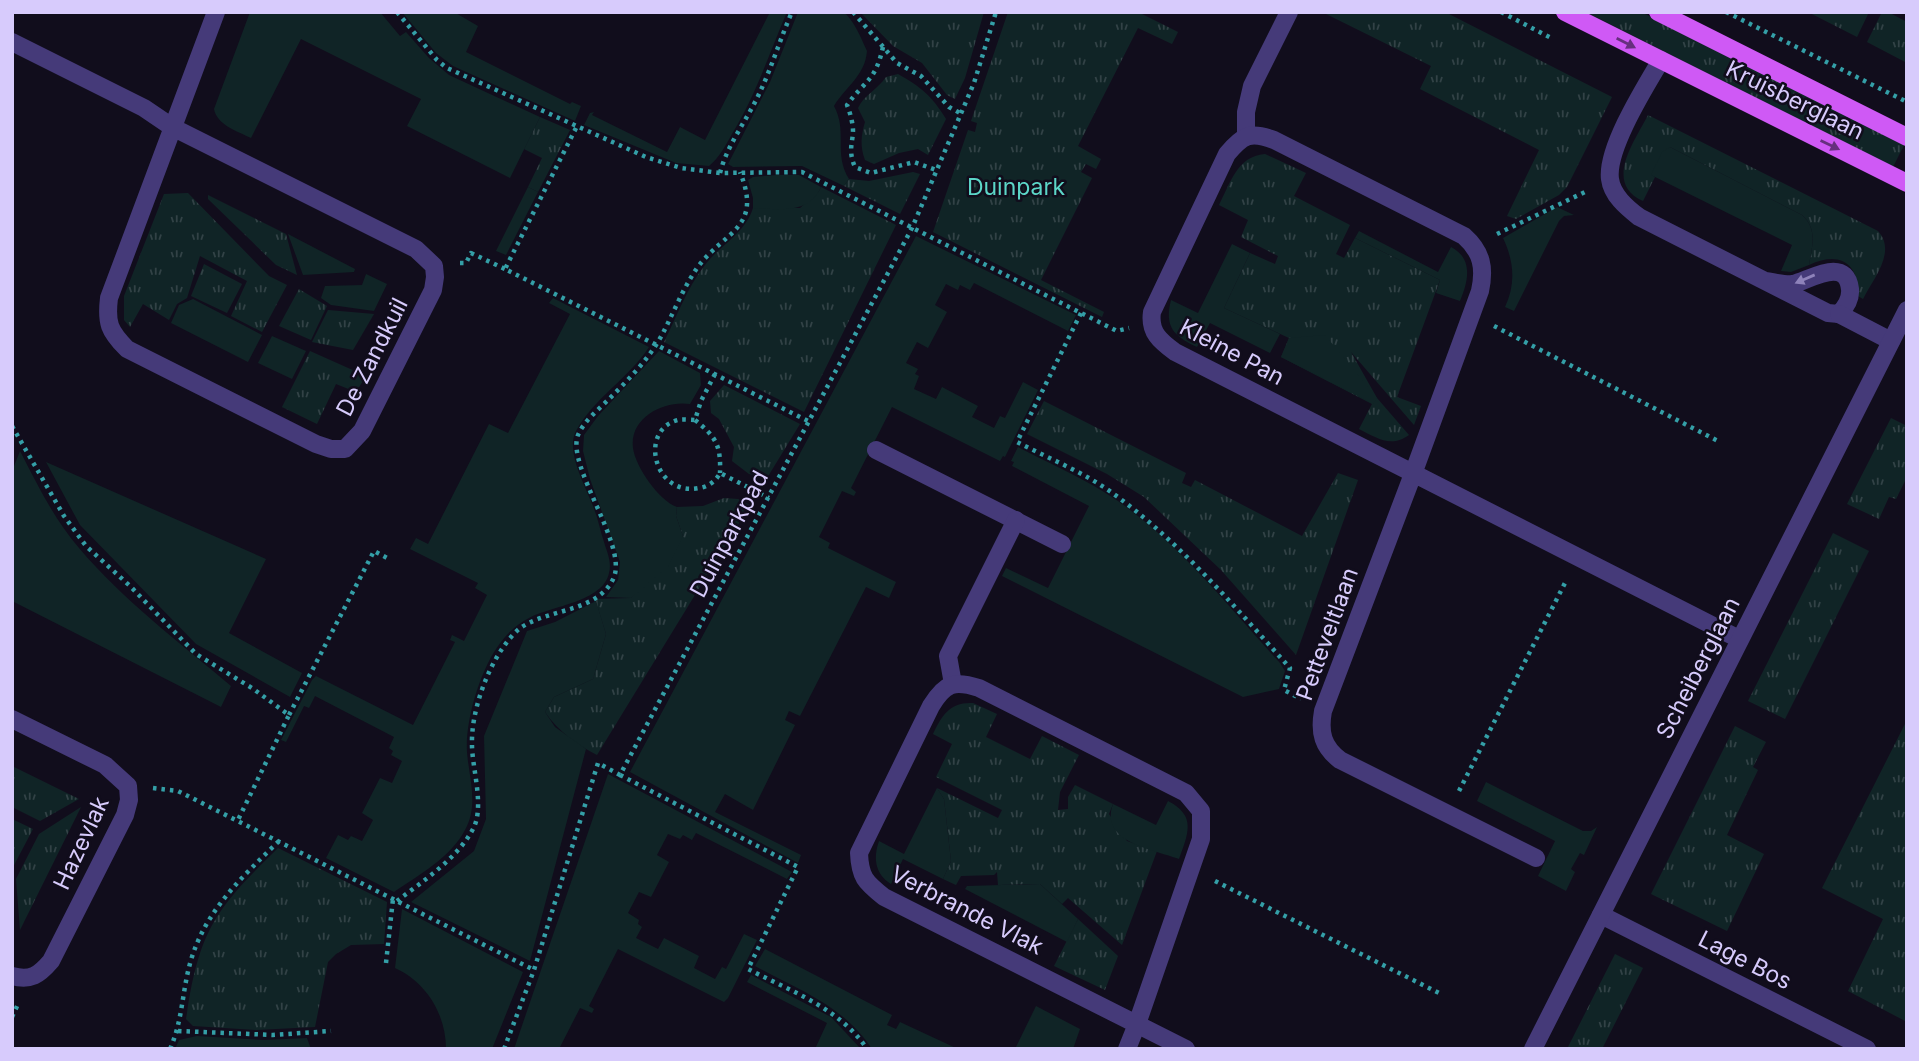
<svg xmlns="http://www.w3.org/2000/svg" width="1919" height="1061" font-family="Inter,sans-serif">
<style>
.grass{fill:url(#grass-tufts)}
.garden{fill:#102426}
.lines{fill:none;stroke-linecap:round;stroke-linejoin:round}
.path{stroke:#349fa7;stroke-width:4.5;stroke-dasharray:3.5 5;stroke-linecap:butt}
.minor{stroke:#453a79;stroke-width:18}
.major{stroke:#cf59f5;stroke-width:18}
.oneway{fill:#662f7e}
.oneway2{fill:#8e82ba}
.labels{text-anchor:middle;stroke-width:5;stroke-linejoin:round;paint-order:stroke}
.street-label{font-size:23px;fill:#d7cbfc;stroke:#110d1c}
.park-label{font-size:23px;fill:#5cd6c8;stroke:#110d1c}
</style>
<defs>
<pattern id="grass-tufts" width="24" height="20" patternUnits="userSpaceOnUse" patternTransform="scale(1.75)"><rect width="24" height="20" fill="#102426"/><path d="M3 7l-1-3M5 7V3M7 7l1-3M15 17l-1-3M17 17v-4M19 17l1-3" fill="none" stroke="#324246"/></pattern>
</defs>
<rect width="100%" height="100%" fill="#110d1c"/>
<!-- grass -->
<g class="grass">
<polygon points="860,12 984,12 965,78 955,99 947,95 922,63 893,46"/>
<polygon points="1008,12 1138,12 1178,32 1172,44 1138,28 1078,146 1101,159 1096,169 1086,164 1081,172 1092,178 1041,280 1104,312 1102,317 933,232 968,130 975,132 977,123 971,121"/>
<polygon points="1322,12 1445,12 1612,97 1567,187 1559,195 1516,219 1507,216 1539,150 1420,89 1431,66"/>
<polygon points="1586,12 1641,12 1904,145 1893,167"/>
<polygon points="1808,12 1869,12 1857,37"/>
<polygon points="1882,12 1888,12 1907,22 1907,63 1867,42"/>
<path d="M898,74c23,13 34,22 48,45l-18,36 -10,-6 -19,4 -25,11 -9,-4c-5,-14 -4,-24 0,-38l-7,-14c6,-13 20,-19 28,-31z"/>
<path d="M1648,115l230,116c19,21 -5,48 -15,68l-5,-3c1,-34 -19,-45 -49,-31 3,-18 9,-36 -7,-50l-132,-68 -18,28 3,2 -12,24c-40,-18 -8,-60 5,-86z"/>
<polygon points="540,117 570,130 538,192 528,187 542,158 524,149"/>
<path d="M1265,154l41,19 -12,23 56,29 -14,29 8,4 11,-20 85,42 -43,117 24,9 -7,19 -63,-73 26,46 32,37c-18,13 -32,3 -50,-6l13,-25 -91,-47 8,-19 -65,-30 26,-55 25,11 3,-8 -37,-19 7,-17 -29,-15c11,-21 18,-49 46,-51z"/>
<polygon points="913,172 920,174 900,214 844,186 849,179 869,181"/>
<path d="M821,187l75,38 -92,187 -140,-70c13,-26 23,-54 41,-77 15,-20 40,-31 48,-57h47l19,-17z"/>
<polygon points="188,193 269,276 287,285 262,332 231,316 247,281 200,256 187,298 177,304 169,320 143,304 130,327 124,320 124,296 164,194"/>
<polygon points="208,195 286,234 297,275 276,265 208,199"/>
<polygon points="204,264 242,284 227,313 191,296"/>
<polygon points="299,289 327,306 311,340 279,326"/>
<polygon points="328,310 374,314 353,350 312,342"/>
<polygon points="310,351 366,376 356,392 336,384 317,424 282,407"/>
<polygon points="724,385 800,424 767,478 749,474 732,461 734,447 719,419 711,413 710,401"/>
<polygon points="1044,401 1186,473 1182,483 1191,487 1195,480 1302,536 1338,473 1358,480 1296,655 1221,570 1144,497 1107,474 1027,434"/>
<polygon points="1891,418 1907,426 1907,477 1896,499 1889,497 1879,519 1847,504"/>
<path d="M724,498l14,1 12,6 -153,250c-20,-10 -39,-24 -52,-43l9,-15 39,-18 13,-45 -11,-35 36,-1 52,-62 -7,-20 1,-9 26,-1z"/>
<polygon points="1833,533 1869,551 1785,719 1748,701"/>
<path d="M973,703l24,11 -11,23 44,22 12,-23 37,19 -19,37 -2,18 10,-1v-12l7,-12 38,19 -4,10 18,27 30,10 -35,94 -54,-47 -6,6 -22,-20 -42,1 -1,-13 -3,3 -33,1 -5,9 -13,-6 8,-18 -7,-62 -7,-11 61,30 4,-8 -66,-33 16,-33 -19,-10c9,-19 17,-32 40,-31z"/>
<polygon points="1907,720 1907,1022 1848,991 1883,919 1822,888"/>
<polygon points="1735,726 1766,742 1753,767 1758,770 1727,835 1764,854 1727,931 1651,894"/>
<polygon points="12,766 79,799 40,821 12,807"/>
<polygon points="81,807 20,930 16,879 39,834"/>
<polygon points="12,819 33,829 12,869"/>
<path d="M278,848l109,54 -3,42 -33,1 -15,9 -8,8 -13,65 -59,3 -63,-4 -7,-7 1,-6c13,-86 31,-106 91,-165z"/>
<polygon points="1078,919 1118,956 1105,990 1054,966"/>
<polygon points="1615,954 1643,968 1602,1049 1572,1049 1568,1047"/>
</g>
<!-- garden -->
<g class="garden">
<path d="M250,12h130l20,24 6,-4 23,26 20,17 91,42 -30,61 -103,-52 14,-27 -120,-60 -50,99c-14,-7 -34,-13 -37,-29z"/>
<polygon points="402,12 454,12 478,26 466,52 570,104 572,102 581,106 575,121 453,66 436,53"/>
<path d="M770,12h17c-18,42 -31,83 -55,122 -6,11 -13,24 -23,32l-33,-3 -92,-38 6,-12 4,-1 -2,3 75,37 13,-25 25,13z"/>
<path d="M798,12h46c12,12 16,24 23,39 -2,25 -21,35 -33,55 14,26 -1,47 15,73l-5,7 -42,-20 -69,1 -5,-3 42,-82z"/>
<path d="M1670,147l132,68c16,14 10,32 7,50l-18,7 -10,-1 11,-26 -141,-70 11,-23z"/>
<path d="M776,175h23l22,12c-12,28 -42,22 -68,21v-10l-5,-18 5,-3z"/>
<polygon points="528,187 538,192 506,255 496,251"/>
<path d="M1557,207l17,8 -10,1 -5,5 -45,90 -9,-4c11,-23 9,-46 -2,-69z"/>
<path d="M1359,231l79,41 13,-25c23,12 17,35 9,54l-24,-8 4,-13 -85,-42z"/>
<polygon points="288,234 355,269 354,272 303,275"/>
<polygon points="916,236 1076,315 1068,331 974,283 970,290 960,285 958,290 946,284 935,305 947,312 928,348 917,342 906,363 918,369 915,374 919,376 914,389 936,399 942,387 978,406 972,417 994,428 1000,416 1005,418 1023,382 1038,390 1005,457 1003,456 1000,461 892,407 851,488 856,492 854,496 842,491 819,537 830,543 828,548 896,582 889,598 866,587 800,716 789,711 785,720 795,725 753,810 725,794 715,812 801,855 798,863 630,772"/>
<path d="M1232,244l18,9 -26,55 56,26 -10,19 -60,-30 -13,24c-23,-11 -33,-20 -26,-47l27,13z"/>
<polygon points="366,274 387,284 374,311 331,305 321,298 325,286 362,285"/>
<path d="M553,298l96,49c-20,31 -55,51 -73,84 -11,20 10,56 17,75 5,12 7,24 11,36 3,10 8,20 5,31 -6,29 -58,33 -80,45 -11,6 -21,14 -28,24 -20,25 -36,78 -34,110 2,26 12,53 -2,78 -14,27 -46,45 -71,62l-68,-34 12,-23 10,5 3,-4 11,5 11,-21 -11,-7 18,-35 12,5 10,-22 -11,-6 2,-4 -4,-3 5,-11 -79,-41 -6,12 -5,-2 -18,36 -5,-2 31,-60 4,-4 97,49 42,-83 -5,-2 2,-5 12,6 23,-46 -12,-7 3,-5 -68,-34 6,-11 12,6 61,-120 19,9 62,-119 -21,-11z"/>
<polygon points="193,299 262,335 248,362 171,323 179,305"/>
<polygon points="1325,335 1377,398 1373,404 1281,357 1289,338"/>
<polygon points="272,336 306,351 292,379 258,363"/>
<path d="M659,351l41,22 1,12 -11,19c-25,-4 -61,13 -57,44 2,18 26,53 44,59l-1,9 7,20 -15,31 -37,31 -25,-1 12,-17 2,-18 -30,-83 -7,-28 1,-16 14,-19z"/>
<path d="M1018,447c28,15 59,28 86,45 67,41 123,113 176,171l5,8 -6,18 -36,8 -241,-121 4,-8 42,20 41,-82 -77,-40 2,-4 -3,-1z"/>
<path d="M20,451c17,33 34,68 59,97 44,52 100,94 152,138l-10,21 -207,-105 -2,2v-133z"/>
<polygon points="46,462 266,559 229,633 302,673 290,697 196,644 80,525"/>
<polygon points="596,601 606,634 593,679 554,697 545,712 555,727 586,749 530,961 411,902 474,851 486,819 484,736 527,631 555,622"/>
<polygon points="608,774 792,872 787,879 696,833 692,840 683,835 680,839 668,834 657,855 669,862 651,897 639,892 628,913 639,920 638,924 642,927 636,938 658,949 664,938 699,956 694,968 715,979 722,967 726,969 744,934 757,940 728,998 724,1002 618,949 589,1006 594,1009 592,1013 580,1008 559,1049 514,1049"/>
<polygon points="1486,782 1583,831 1591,831 1597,827 1584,855 1580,853 1571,869 1575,872 1566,891 1538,876 1555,841 1477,801"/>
<path d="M937,788l7,11 7,62 -8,18 -40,-20 -12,25c-16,-10 -18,-26 -12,-43l25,13z"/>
<path d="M1168,801c29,15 20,33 11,58 -27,-10 -80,-17 -66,-55l43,21z"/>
<polygon points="1040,884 1078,919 1067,942 965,889 967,886"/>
<path d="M402,909l121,63 -31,77h-46c0,-35 -20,-67 -51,-81z"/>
<path d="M765,949l127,66 -5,10 9,4 4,-7 58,27h-86c-28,-43 -73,-59 -117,-83z"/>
<polygon points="751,975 831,1017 861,1049 815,1049 827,1023 747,982"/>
<polygon points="1036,1006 1080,1029 1073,1049 1015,1049"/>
<polygon points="197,1036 264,1040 307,1038 311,1049 175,1049 179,1040"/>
</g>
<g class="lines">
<!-- path -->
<g class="path">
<polyline points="397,12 437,60 447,68 646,157 681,168 720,173 802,172 1081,313 1117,331 1129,328"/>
<polyline points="853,12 897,63 921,76 949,107 960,113"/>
<polyline points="1501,12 1553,39"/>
<polyline points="1726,12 1907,102"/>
<path d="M883,47c-8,35 -17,32 -36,58 2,5 4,11 5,17 4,17 -6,25 3,45l16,6 43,-11 22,8"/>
<polyline points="576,128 505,269 810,422"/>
<path d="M720,173c7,-28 27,-53 39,-79 13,-27 21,-55 33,-82"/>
<polyline points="1497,234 1587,191"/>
<polyline points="460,263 466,263 471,253 505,269"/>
<path d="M1081,313l-64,129c31,16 66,30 94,50 68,49 123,114 179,176l-6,22 17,9"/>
<polyline points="1494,326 1718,441"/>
<path d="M715,374l-14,27 -6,19c-5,0 -12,-1 -17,0 -40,10 -24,77 21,68 9,-1 17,-7 21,-15l49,25"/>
<path d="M695,420c21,17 26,25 25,53"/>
<polyline points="12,426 64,516 86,546 130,586 196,654 252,688 289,715 238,820"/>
<polyline points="289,715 374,551 389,559"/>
<path d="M620,775l178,92 -50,102c42,22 92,39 119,80"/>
<polyline points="153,788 178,791 534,970"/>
<polyline points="1459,791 1566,581"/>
<polyline points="1215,881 1439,993"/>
<path d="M397,901c26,-20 60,-42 76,-72 12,-22 -1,-61 -1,-84 -1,-31 13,-71 30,-96 4,-6 11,-15 17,-20 28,-21 80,-16 95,-52 13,-33 -48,-111 -36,-142 6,-14 20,-25 31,-36 21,-21 43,-43 56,-70 10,-20 19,-42 32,-61 28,-38 66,-39 43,-96"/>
<polyline points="386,963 393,899"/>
<polyline points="12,1017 19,1002"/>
<polyline points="178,1031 273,1035 331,1031"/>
<path d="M170,1049c13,-29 12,-59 21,-89 15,-50 51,-83 88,-119"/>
<polyline points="504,1049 534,970 598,763 620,775 912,228 974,83 996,12"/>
</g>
<!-- minor -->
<g class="minor">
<path d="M12,42l132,66 28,19 244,122 18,17 1,11 -2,13 -71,141 -17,18h-14l-15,-5 -189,-95c-18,-18 -21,-26 -18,-51l107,-286"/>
<path d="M1661,60c-16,27 -55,89 -51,119 2,16 16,28 29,38l189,96 11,1c7,-7 12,-15 11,-25 -4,-34 -42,-8 -57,-5 -9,1 -19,-2 -28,-3"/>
<polyline points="1246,136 1246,112 1252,86 1289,12"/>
<polyline points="1839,314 1891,341"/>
<polyline points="876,450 1062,544"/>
<polyline points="953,684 948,656 1016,520"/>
<path d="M12,719l93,46 23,21 1,14 -4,15 -74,146c-12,14 -20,20 -39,15"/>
<path d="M1536,858l-196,-98c-17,-13 -21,-27 -17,-49l90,-237 67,-183c5,-23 2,-39 -16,-55l-190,-96c-24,-9 -31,-5 -47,14l-75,158c-3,20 8,29 23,40l564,287"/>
<polyline points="1601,915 1867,1049"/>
<path d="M1127,1049l10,-25 64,-185v-28l-15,-18 -207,-105c-25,-8 -34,-5 -48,18l-72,147c1,24 6,29 25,44l302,152"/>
<polyline points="1533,1049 1907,310"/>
</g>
<!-- major -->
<g class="major">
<polyline points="1565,12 1907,183"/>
<polyline points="1658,12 1907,137"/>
</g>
</g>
<!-- one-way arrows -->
<defs><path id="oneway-solid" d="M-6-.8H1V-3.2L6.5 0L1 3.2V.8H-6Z" transform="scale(1.75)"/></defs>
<g class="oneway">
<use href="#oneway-solid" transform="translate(1626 43) rotate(27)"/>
<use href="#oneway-solid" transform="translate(1830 145) rotate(26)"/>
</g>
<use class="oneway2" href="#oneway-solid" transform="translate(1805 279) rotate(157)"/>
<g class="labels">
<!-- street labels -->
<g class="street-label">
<text transform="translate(1795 100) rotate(26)" y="8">Kruisberglaan</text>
<text transform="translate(1232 352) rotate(28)" y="8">Kleine Pan</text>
<text transform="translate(372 357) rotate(-63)" y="8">De Zandkuil</text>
<text transform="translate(729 534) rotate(-62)" y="8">Duinparkpad</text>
<text transform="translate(1327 634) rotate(-70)" y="8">Petteveltlaan</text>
<text transform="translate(1698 668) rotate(-63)" y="8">Scheiberglaan</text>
<text transform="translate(81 843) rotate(-65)" y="8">Hazevlak</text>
<text transform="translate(967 910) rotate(27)" y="8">Verbrande Vlak</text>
<text transform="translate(1745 960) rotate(27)" y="8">Lage Bos</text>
</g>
<!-- park labels -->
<g class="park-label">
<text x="1016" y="195">Duinpark</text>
</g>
</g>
<!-- border -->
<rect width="1919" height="1061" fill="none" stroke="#d7cbfc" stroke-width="28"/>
</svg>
